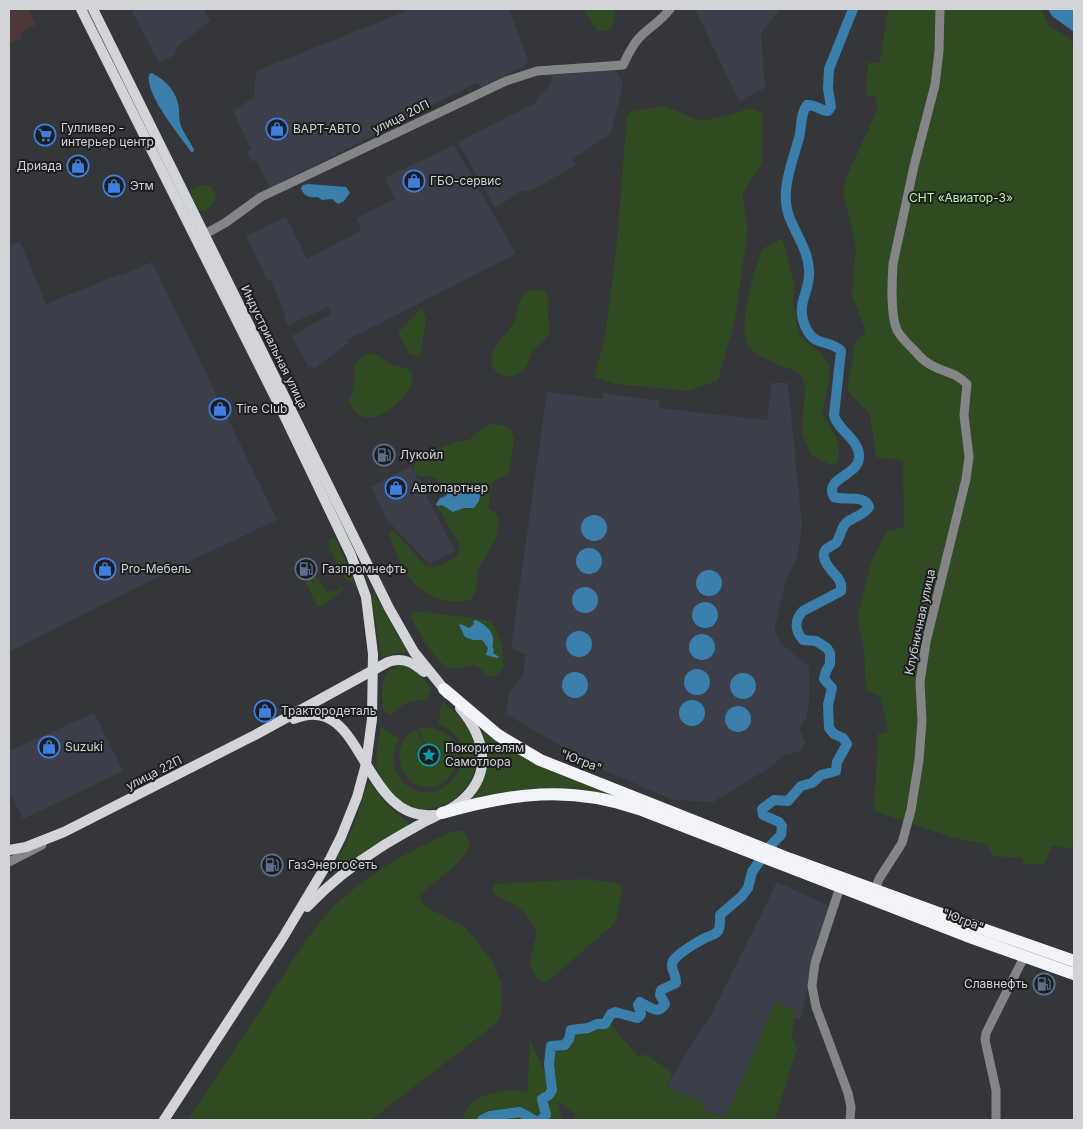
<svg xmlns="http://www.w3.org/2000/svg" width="1083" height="1129" font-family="Inter,sans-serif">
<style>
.built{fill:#3c3f49}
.education{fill:#4d3837}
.green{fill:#304a22;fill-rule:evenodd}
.water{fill:#3a7fab}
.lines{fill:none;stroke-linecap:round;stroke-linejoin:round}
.river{stroke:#3a7fab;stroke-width:10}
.minor{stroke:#848587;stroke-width:9}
.major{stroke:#d2d4d8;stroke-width:10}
.highway{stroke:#f1f3f8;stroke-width:12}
.labels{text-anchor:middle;stroke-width:4;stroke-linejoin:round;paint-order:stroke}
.street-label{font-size:12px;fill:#d2d3d6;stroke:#1d1e1f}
.poi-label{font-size:12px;fill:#d2d3d6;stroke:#1d1e1f;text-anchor:start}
.park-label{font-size:12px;fill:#bcf69f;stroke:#1d1e1f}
</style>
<rect width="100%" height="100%" fill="#35363a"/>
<!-- built -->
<g class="built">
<polygon points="131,9 204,9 210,21 177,47 175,55 159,63"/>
<polygon points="411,9 509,9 529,63 482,87 476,83 270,188 256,160 252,162 247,151 251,149 233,111 254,97 256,71"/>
<polygon points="695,9 780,9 761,33 765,88 739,101"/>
<polygon points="615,70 623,82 611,134 572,159 576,165 531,191 521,191 495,208 458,142 535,103 541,94 549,87 553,75"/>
<polygon points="454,145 516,254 347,340 348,343 314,369 312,366 309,367 292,336 331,314 328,307 289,325 284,319 285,315 284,311 270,279 267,280 246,236 286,217 307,259 358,232 361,228 357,218 395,199 385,178"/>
<polygon points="20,241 46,304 120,274 121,276 152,262 277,520 190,561 9,652 9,246"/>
<polygon points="772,383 788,383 802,525 797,558 786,581 774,631 781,643 809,667 809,700 806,719 801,724 800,730 805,742 801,751 782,756 774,765 713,802 673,800 599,768 506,714 509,693 522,677 526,655 511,648 547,392 602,399 603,393 660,401 659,408 767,420"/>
<polygon points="411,466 455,551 429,564 387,520 371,487"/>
<polygon points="94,713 123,771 23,819 9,790 9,751"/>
<polygon points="777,882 829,906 811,961 807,993 801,1018 794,1018 795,1010 774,1002 747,1070 725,1117 703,1110 705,1104 667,1087 703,1025 707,1023"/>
</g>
<!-- education -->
<polygon class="education" points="9,9 28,9 36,25 20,33 22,38 9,44"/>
<!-- green -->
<g class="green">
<path d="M585,9h29c1,9 2,15 -6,22l-11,-1 -11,-17z"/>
<polygon points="888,9 1041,9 1048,25 1074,41 1074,846 1068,849 1052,845 1044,865 1023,864 1022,858 992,856 988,845 952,837 874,811 878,734 888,732 881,697 866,690 864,650 857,619 871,562 887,531 904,527 903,461 876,457 870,414 847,390 855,343 866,332 852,295 856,247 843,192 848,173 877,111 876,96 866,96 868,63 880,62"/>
<polygon points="666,106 695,119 708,120 729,115 750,108 761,112 763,123 762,164 742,194 748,229 735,320 718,380 690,391 615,384 594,377 605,338 617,240 627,115 635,110"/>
<polygon points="199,185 210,186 216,194 215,202 204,212 198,211 189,193 191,190"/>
<path d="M782,238l13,48 -2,15 6,34 8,8 15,11 7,12v14l-7,33 16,28 1,19 -6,6 -22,-11 -9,-21 3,-48 -4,-12c-12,-6 -44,-16 -52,-27 -13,-18 6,-78 13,-98z"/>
<path d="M534,289l9,1 6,7c-1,5 -2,10 -1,15 0,7 2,13 1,20 -2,9 -12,13 -17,20 -3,7 -4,16 -11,20 -14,10 -34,1 -29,-18 4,-14 18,-21 23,-35 4,-13 3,-26 19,-30z"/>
<polygon points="422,308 426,320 420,356 410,355 398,333"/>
<path d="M372,354c9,1 11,6 18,10 6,3 14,3 20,6 2,3 3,4 3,7 1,16 -38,54 -56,36 -5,-4 -7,-8 -8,-13 2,-5 5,-10 5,-16 2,-17 -3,-26 18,-30z"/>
<path d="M492,424l12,1 7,6 3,8 -1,9 -5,26c-4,4 -12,4 -15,8 -6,7 -1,19 -5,26 2,2 4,3 6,4 13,12 -3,36 -10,47 -1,3 -5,7 -6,10 -3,11 2,18 -7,30 -22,9 -47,-4 -62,-21 -8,-10 -17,-34 -20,-46l2,-2 3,1 31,34 9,2 13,-5 10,-6 3,-11 -23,-39 5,-1 11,7 11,-4 7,1 8,-8 3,-10c-12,-6 -22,-8 -34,-4l-1,3v-6c-6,-1 -10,-5 -16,-7 -9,-3 -17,4 -17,-12 7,-11 28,-18 41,-23 5,-2 11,-1 15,-3 10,-7 8,-12 22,-15z"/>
<polygon points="335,537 353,578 352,582 346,580 344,577 329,548 329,540"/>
<polygon points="316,577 319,582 322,583 326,592 333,590 334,592 341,588 343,589 334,598 321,607 316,605 306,582"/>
<polygon points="373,594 376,597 407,652 394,653 381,658 372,598"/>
<path d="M416,611l64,8 11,3 4,5 7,19 2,22 -7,7 -9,1 -13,-11c-8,1 -20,5 -28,2 -9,-4 -35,-42 -36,-52zM480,622c15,11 10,15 13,31l5,4 -1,1 -10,-3 1,-7 -5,-8h-10l-8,-3 -6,-12 2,-1 8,4 5,-4z"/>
<path d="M403,665c13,4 19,13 28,23l-4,12c-15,-2 -27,5 -37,15l-7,-5c-1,-20 -5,-40 20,-45z"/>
<path d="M442,702c8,6 17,13 23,21 40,53 -33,118 -75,68 -6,-7 -11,-13 -13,-23 -2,-13 2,-29 4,-42l18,13c-7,13 -8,26 1,39 34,46 98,-29 38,-54z"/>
<path d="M426,727c19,2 35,15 31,36 -2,7 -7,14 -13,19 -34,23 -65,-33 -28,-52l10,19 -4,5 2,5 5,3 5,-3v-7l-3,-3h-4l-9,-20z"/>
<path d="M482,730h1l139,69h-151c18,-20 20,-43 11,-69z"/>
<path d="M370,782l15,21 24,20 -2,3 -23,12 -50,36 -2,-2 1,-3c12,-22 23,-45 29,-69 2,-6 3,-14 8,-18z"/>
<path d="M454,831h9c5,5 8,11 5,18 -6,14 -37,36 -49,46l4,10 43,23 26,33 9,22 1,26 -4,13 -127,98h-183l117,-178c7,-9 13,-19 21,-27 36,-39 80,-63 128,-84z"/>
<path d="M586,879l34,5 3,6 -8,33 -69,60c-23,-10 -15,-29 -9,-48 -3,-9 -9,-20 -18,-27 -8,-6 -19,-10 -27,-16l3,-8z"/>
<path d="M774,1002l21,8 -3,27 5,11 -22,72h-203l4,-5 -18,-14 4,19h-100c8,-27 41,-33 65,-28l3,-52 24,51 1,-7 -2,-35c14,-2 15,-2 21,-16l12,-1 25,-9c8,14 18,22 28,34l6,-3 28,19 -6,14 38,17 -2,6 22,7 22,-47z"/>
</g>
<!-- water -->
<g class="water">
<polygon points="1048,9 1074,9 1074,32 1052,16"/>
<path d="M152,73c15,8 26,20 27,37 0,6 0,9 2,16 3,8 9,15 13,24l-2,3c-12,-17 -47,-58 -43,-79z"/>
<path d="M308,184l38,3 4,6 -6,8 -6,3 -6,-5 -10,1 -4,-3c-8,1 -14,0 -17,-9l2,-3z"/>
<polygon points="456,484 476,485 482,488 479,501 474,508 464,508 453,512 442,505 437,506 436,504 440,498 446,496 450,485"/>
<circle cx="594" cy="528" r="13"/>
<circle cx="589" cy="561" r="13"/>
<circle cx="709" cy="583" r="13"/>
<circle cx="585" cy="600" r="13"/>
<circle cx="705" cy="615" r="13"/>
<path d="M476,620c7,4 15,8 17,18 1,5 -2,7 1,12l-1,3 6,4 -2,1 -11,-3 2,-7 -6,-8h-9l-8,-3 -6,-12 2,-1 8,4 5,-4 -1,-3z"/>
<circle cx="579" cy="644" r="13"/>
<circle cx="702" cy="647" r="13"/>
<circle cx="697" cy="682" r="13"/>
<circle cx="575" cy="685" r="13"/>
<circle cx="743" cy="686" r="13"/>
<circle cx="692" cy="713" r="13"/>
<circle cx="738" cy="719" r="13"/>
</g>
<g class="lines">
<!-- river -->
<g class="river">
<polyline points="482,1120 490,1116 520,1112 534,1120"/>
<path d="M541,1120l5,-5 -4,-16 7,-4 3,-5 -3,-26 2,-18 14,-1 4,-6 2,-9 17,-2 9,-4h8l6,-10 4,-2 22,6 3,-2 1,-2 -3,-9 2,-3c9,4 18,14 25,2l-5,-9 1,-5 15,-7c1,-8 -7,-15 -3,-22 4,-7 24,-19 32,-23 4,-2 10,-3 13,-7 3,-5 2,-11 2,-16l22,-19 6,-8 4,-16 19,-27 10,-10 1,-9 -3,-4 -16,-7 -1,-6 12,-9 14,1 13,-15 11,-3 9,-8 15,-4 1,-9 10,-18 -4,-6 -9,-4 -5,-6 -1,-23 4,-17 -8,-9 2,-8 4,-7v-11l-3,-5 -11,-7 -13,-1c-8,-9 -9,-20 0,-29l38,-20c3,-15 -15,-20 -17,-34 -2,-9 7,-10 12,-14 5,-6 4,-15 11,-21 7,-5 17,-7 22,-15 -4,-13 -25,-6 -35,-10 -11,-19 24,-21 25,-39 2,-18 -22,-28 -25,-43l7,-64c-12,-13 -26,-2 -36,-25 -10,-24 6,-34 4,-56 -1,-20 -13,-35 -20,-54 -9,-25 3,-53 10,-78 3,-11 1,-24 8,-33 9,-1 13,6 21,6l3,-4 -3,-18 1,-20 24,-60"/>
</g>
<!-- minor -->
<g class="minor">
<path d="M205,234l20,-11 36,-26 245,-116 31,-10 86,-6c5,-10 9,-20 17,-28 10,-10 21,-16 30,-28"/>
<polyline points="9,862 42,845"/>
<polyline points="840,887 815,963 812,986 816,1007 848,1093 851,1107 850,1120"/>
<path d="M875,890l4,-11 23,-36 9,-33 8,-50 3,-39 -2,-39 6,-40 40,-163 3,-22 -5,-42 3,-31c-14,-13 -19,-10 -34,-18 -7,-3 -13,-9 -18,-15 -6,-6 -14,-13 -18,-21 -7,-16 -5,-49 -4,-66l21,-98 21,-81 4,-34 1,-42"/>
<polyline points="996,1120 996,1090 985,1040 986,1033 1024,957"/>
</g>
<!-- major -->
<g class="major">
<polyline points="81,9 282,411 351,555 366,597 373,654 372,719 366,764 357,797 341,837 330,859 282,939 164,1120"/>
<polyline points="93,9 389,608 414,652 448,694"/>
<path d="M294,719c70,-30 67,104 140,96"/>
<path d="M9,850l17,-3 38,-15 191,-97 133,-73c15,-5 24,0 36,10"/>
<path d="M307,907c22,-23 47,-43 74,-60 14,-9 29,-17 43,-25 12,-6 25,-11 36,-20 34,-28 25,-64 0,-94"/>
</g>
<!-- highway -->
<g class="highway">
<polyline points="444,689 498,735 540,760 790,859 971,925 1074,961"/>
<path d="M442,813c69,-20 128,-28 197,-4l328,127 107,38"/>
</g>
</g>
<!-- icons -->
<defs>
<g id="shop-ring" transform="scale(1.125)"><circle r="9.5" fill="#1d1e1f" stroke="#3f7fe0" stroke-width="1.5"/><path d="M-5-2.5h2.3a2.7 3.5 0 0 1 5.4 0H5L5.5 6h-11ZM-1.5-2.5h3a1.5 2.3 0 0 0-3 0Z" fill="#3f7fe0"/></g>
<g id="supermarket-ring" transform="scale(1.125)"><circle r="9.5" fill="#1d1e1f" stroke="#3f7fe0" stroke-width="1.5"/><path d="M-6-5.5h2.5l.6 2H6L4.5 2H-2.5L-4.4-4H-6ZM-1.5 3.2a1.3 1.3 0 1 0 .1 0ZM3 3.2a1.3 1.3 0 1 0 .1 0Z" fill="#3f7fe0"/></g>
<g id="fuel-ring" transform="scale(1.125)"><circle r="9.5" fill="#1d1e1f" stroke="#5c6f8a" stroke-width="1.5"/><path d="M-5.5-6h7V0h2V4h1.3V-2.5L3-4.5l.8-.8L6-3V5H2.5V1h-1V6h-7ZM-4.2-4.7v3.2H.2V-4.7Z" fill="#5c6f8a"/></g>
<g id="sight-ring" transform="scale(1.125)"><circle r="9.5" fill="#1d1e1f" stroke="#0f9aa8" stroke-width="1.5"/><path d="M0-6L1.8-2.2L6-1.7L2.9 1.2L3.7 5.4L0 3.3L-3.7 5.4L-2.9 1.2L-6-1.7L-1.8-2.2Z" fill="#0f9aa8"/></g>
</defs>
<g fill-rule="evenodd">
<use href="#shop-ring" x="277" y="129"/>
<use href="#supermarket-ring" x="45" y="135"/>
<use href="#shop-ring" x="78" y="166"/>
<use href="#shop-ring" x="414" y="181"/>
<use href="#shop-ring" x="114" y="186"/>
<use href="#shop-ring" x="220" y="409"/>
<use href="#fuel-ring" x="384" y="455"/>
<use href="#shop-ring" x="396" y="488"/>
<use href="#shop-ring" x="105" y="569"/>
<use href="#fuel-ring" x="306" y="569"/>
<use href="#shop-ring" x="265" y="711"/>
<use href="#shop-ring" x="49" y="747"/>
<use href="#sight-ring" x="429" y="755"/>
<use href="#fuel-ring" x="272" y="865"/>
<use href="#fuel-ring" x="1044" y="984"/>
</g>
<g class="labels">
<!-- street labels -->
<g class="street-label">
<text transform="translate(401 117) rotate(-26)" y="4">улица 20П</text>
<text transform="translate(274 347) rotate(64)" y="4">Индустриальная улица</text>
<text transform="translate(920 622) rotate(-78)" y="4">Клубничная улица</text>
<text transform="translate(581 761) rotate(21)" y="4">"Югра"</text>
<text transform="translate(154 773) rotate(-27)" y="4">улица 22П</text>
<text transform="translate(963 920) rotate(21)" y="4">"Югра"</text>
</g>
<!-- poi labels -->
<g class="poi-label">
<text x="61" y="132">Гулливер -<tspan x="61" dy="14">интерьер центр</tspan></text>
<text x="293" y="133">ВАРТ-АВТО</text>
<text x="62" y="170" text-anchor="end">Дриада</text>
<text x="430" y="185">ГБО-сервис</text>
<text x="130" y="190">Этм</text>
<text x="236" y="413">Tire Club</text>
<text x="400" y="459">Лукойл</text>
<text x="412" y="492">Автопартнер</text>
<text x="121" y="573">Pro-Мебель</text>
<text x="322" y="573">Газпромнефть</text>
<text x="281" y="715">Трактородеталь</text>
<text x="65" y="751">Suzuki</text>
<text x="445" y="752">Покорителям<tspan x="445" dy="14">Самотлора</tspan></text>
<text x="288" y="869">ГазЭнергоСеть</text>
<text x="1028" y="988" text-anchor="end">Славнефть</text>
</g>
<!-- park labels -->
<g class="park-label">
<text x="961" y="202">СНТ «Авиатор-3»</text>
</g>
</g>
<!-- border -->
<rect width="1083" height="1129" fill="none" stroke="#d2d3d6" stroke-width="20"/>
</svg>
